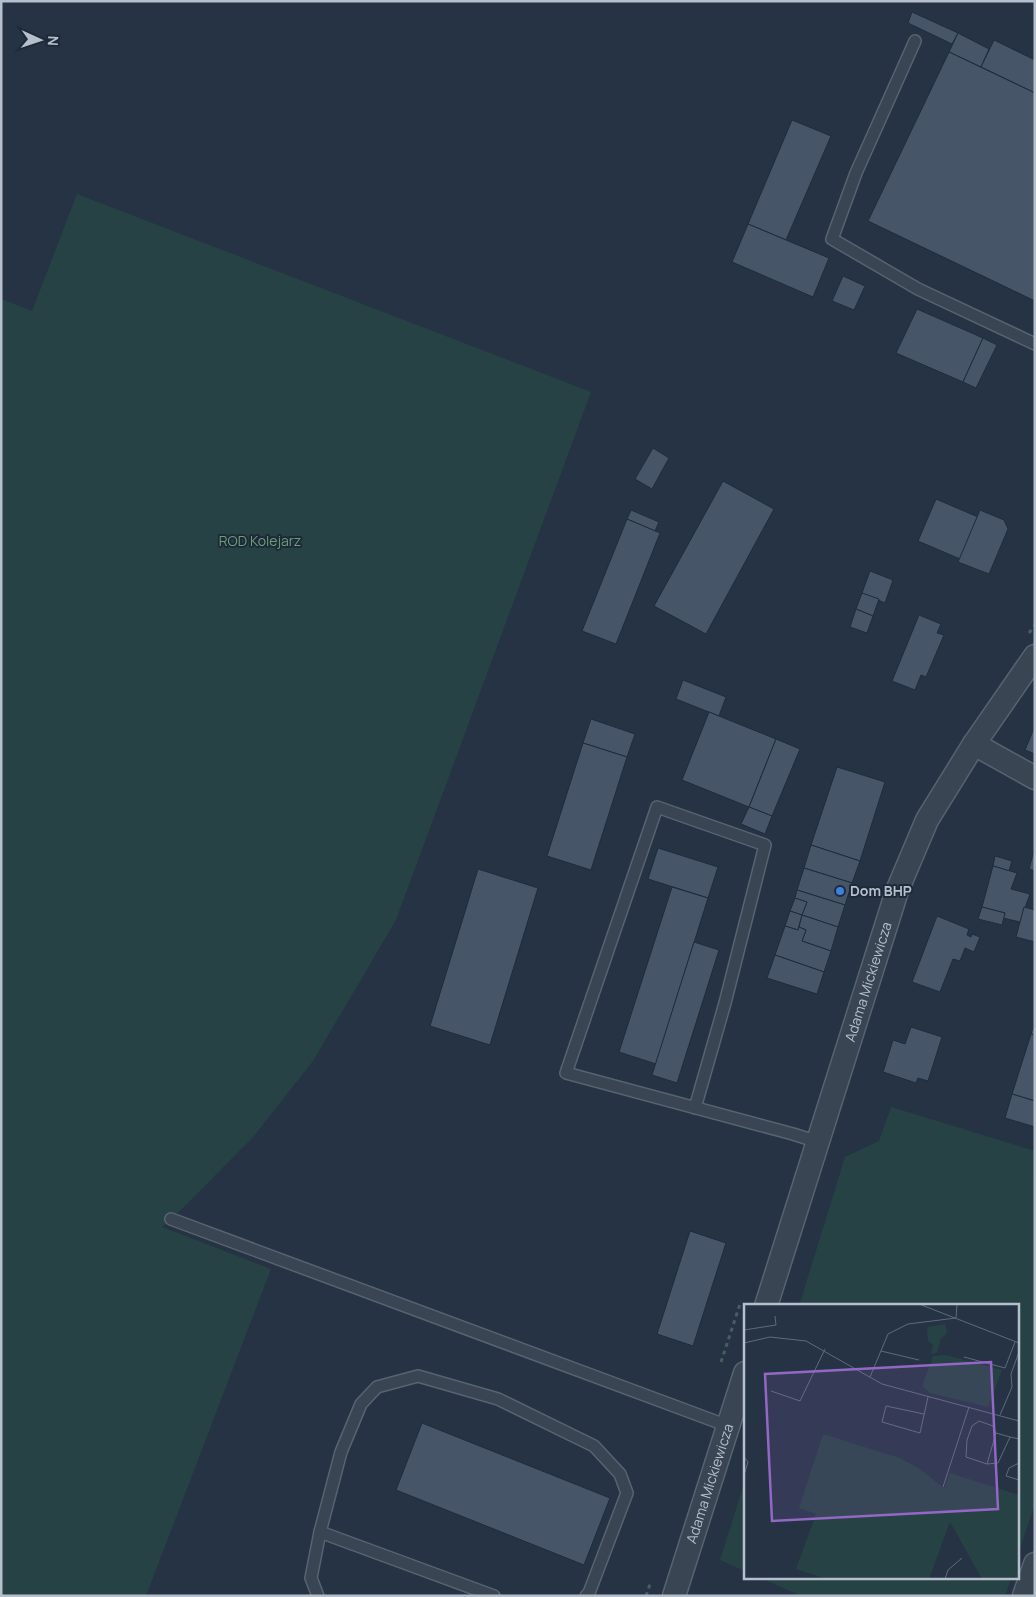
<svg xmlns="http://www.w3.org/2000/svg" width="1036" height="1597" font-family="Manrope,sans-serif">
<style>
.green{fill:#274245}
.building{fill:#465568;stroke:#202c3b}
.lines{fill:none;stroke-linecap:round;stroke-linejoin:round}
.lane-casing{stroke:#576370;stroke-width:14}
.street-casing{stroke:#576370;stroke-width:25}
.path{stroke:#455f61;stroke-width:3;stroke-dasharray:4 4;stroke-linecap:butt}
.lane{stroke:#394553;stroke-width:11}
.street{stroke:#394553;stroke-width:22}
.shop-dot{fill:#3f7fe0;stroke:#1e2a39;stroke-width:2}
.labels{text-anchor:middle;stroke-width:4;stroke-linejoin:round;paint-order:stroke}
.park-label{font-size:14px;fill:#6c9f76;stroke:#1e2a39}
.poi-label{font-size:14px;font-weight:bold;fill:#b6c0cd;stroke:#1e2a39;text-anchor:start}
.street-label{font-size:14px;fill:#b6c0cd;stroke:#1e2a39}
.inset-road{fill:none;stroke:#5f6b7b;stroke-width:1}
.view{fill:#9367c5;fill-opacity:0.15;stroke:#9367c5;stroke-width:2.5}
.inset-edge{fill:none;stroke:#b6c0cd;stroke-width:2.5}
</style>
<rect width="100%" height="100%" fill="#253344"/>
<!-- green -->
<g class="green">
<polygon points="77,194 591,392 396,920 313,1061 253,1137 186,1205 162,1227 271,1269 146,1596 1,1596 1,299 32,311"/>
<polygon points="891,1107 1035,1151 1033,1170 1035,1171 1035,1504 1017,1558 1017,1306 799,1306 845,1157 879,1141"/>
<polygon points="745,1481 745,1571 720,1560"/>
<polygon points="761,1578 1011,1578 1005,1596 801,1596"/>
</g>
<!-- building -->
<g class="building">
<polygon points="912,12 958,33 952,44 908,23"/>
<polygon points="958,33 989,49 981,67 949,52"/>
<polygon points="994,40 1035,60 1035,93 981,67"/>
<polygon points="949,52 1035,93 1035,301 868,221"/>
<polygon points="792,120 831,136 786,240 748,224"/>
<polygon points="748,224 829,258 813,297 732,262"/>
<polygon points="843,276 865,286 854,310 832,301"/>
<polygon points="917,309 983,338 963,382 896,353"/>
<polygon points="983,338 997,345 976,388 963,382"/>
<polygon points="653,448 669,458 652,489 635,479"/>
<polygon points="723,481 774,509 706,634 654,606"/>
<polygon points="936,499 978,517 960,559 918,541"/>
<polygon points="631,510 659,522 655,531 627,519"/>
<polygon points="980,510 1004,520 1008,529 989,574 958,562"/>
<polygon points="627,519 660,533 616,644 582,631"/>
<polygon points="870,571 893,580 885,603 862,593"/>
<polygon points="862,593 879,599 873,616 856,609"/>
<polygon points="856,609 873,616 867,633 850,627"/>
<polygon points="919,615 941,624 937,633 944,635 926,677 921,675 915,690 892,681"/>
<polygon points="683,680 726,697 719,716 676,699"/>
<polygon points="709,712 776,739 749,807 682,780"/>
<polygon points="591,719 635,734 627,757 583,743"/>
<polygon points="1035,726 1035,754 1025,750"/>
<polygon points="776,739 800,749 772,816 749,807"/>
<polygon points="583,743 627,757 591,870 547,856"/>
<polygon points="837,767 885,782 860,861 811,845"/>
<polygon points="749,807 772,816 765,834 741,824"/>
<polygon points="811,845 860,861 852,883 804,868"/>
<polygon points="1035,847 1035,871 1029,869"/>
<polygon points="658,848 718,867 708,898 648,879"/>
<polygon points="995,856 1012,861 1009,871 993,866"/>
<polygon points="993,866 1017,873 1011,889 1030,894 1020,922 1003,918 1005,913 982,907"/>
<polygon points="804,868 852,883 845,905 797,890"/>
<polygon points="478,869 538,888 490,1045 430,1026"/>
<polygon points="672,887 708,898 656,1064 619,1052"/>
<polygon points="797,890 845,905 838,927 802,915 807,902 795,898"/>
<polygon points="795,898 807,902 802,915 790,911"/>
<polygon points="982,907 1005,913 1002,925 978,919"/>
<polygon points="1024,907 1035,910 1035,942 1016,937"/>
<polygon points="790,911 802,915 798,930 785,926"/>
<polygon points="802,915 838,927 831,951 802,941 806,930 799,927"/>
<polygon points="937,916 969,929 967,935 971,937 972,934 980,937 974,952 965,948 960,961 953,959 940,992 912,982"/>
<polygon points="785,926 798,930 799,927 806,930 802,941 831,951 824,972 775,955"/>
<polygon points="694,942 719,950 677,1083 652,1075"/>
<polygon points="775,955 824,972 817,994 767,978"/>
<polygon points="1035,1022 1035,1035 1031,1034"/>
<polygon points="911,1027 942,1037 928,1081 918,1078 916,1083 883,1072 893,1040 905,1044"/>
<polygon points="1031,1034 1035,1035 1035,1101 1012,1094"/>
<polygon points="1012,1094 1035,1101 1035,1127 1005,1118"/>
<polygon points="690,1231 726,1243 693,1346 657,1334"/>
<polygon points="422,1423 610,1498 584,1565 396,1490"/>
</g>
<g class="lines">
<!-- lane casing -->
<g class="lane-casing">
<g id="lane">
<polyline points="915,41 856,173 832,239 918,289 1035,344"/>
<polyline points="695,1108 725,1003 765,845 657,807 566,1073 793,1134 818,1142"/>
<polyline points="171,1219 728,1426"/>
<polyline points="320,1532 494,1596"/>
<polyline points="318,1596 311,1578 320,1532 341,1452 361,1404 377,1387 418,1376 498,1399 594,1446 620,1474 627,1493 589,1593 586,1596"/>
</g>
</g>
<!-- street casing -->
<g class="street-casing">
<g id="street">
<polyline points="974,744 1035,778"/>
<path id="s1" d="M766,1306l131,-415 30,-71 47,-76 61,-88"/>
<path id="s2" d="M674,1596l71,-223"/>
<polyline points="1024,1596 1035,1564"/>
</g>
</g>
<!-- path -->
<g class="path">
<polyline points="1029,633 1035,625"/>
<polyline points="721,1362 741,1301"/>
<polyline points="646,1596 650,1584"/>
</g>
<!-- lane -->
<use href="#lane" class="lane"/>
<!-- street -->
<use href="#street" class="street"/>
</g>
<!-- markers -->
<circle class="shop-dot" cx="840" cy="891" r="5"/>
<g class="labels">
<!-- park labels -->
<g class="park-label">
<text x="260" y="546">ROD Kolejarz</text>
</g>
<!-- poi labels -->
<g class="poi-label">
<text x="850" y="896">Dom BHP</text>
</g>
<!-- street labels -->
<g class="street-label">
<text dy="5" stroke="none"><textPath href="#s1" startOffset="340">Adama Mickiewicza</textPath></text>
<text dy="5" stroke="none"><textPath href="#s2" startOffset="118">Adama Mickiewicza</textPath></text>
</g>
</g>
<!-- overview -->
<g transform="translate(744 1304)">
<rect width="275" height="275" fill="#253344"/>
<path d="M201,20l2,9 -6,6 -4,14 -6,1 2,-9 -5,-4 -1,-14zM202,51l56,15 -14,37 -58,-14 -8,-7 11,-30zM79,130l77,24 20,11 24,19 6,-15 69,22v84h-37l-32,-57 -21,57h-103l-30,-10 20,-55 -17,-6z" fill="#274245"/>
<path class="inset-road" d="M175,0l100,39M0,26l32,-5 -1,-9M0,39l26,-6 36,4 76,43 137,37M137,47l38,9M220,53l41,11 10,-26M126,73l18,-43 20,-10 48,-6 1,-14M27,87l29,10 25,-52M180,110l-38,-8 -4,16 38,11 8,-36M256,111l12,-28 -1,-13 8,-22M266,133l-12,26 -11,1 -21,-7 1,-17 5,-14 7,-5 14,5 3,7 14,4 9,2M0,153l4,5 -4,13M275,159l-10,5 -3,8 13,4M243,160l9,-31M199,183l26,-80M201,275l3,-9 14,-12"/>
<path class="view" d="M247,58l7,147 -226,12 -7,-147z"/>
<rect width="275" height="275" class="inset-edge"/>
</g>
<!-- border -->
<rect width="1036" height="1597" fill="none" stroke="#b6c0cd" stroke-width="5"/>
<!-- north arrow -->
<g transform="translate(40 40) rotate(93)" stroke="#1e2a39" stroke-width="4" paint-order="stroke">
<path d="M0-4L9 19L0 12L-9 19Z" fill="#b6c0cd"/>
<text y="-8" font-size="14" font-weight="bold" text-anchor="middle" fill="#b6c0cd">N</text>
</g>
</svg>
